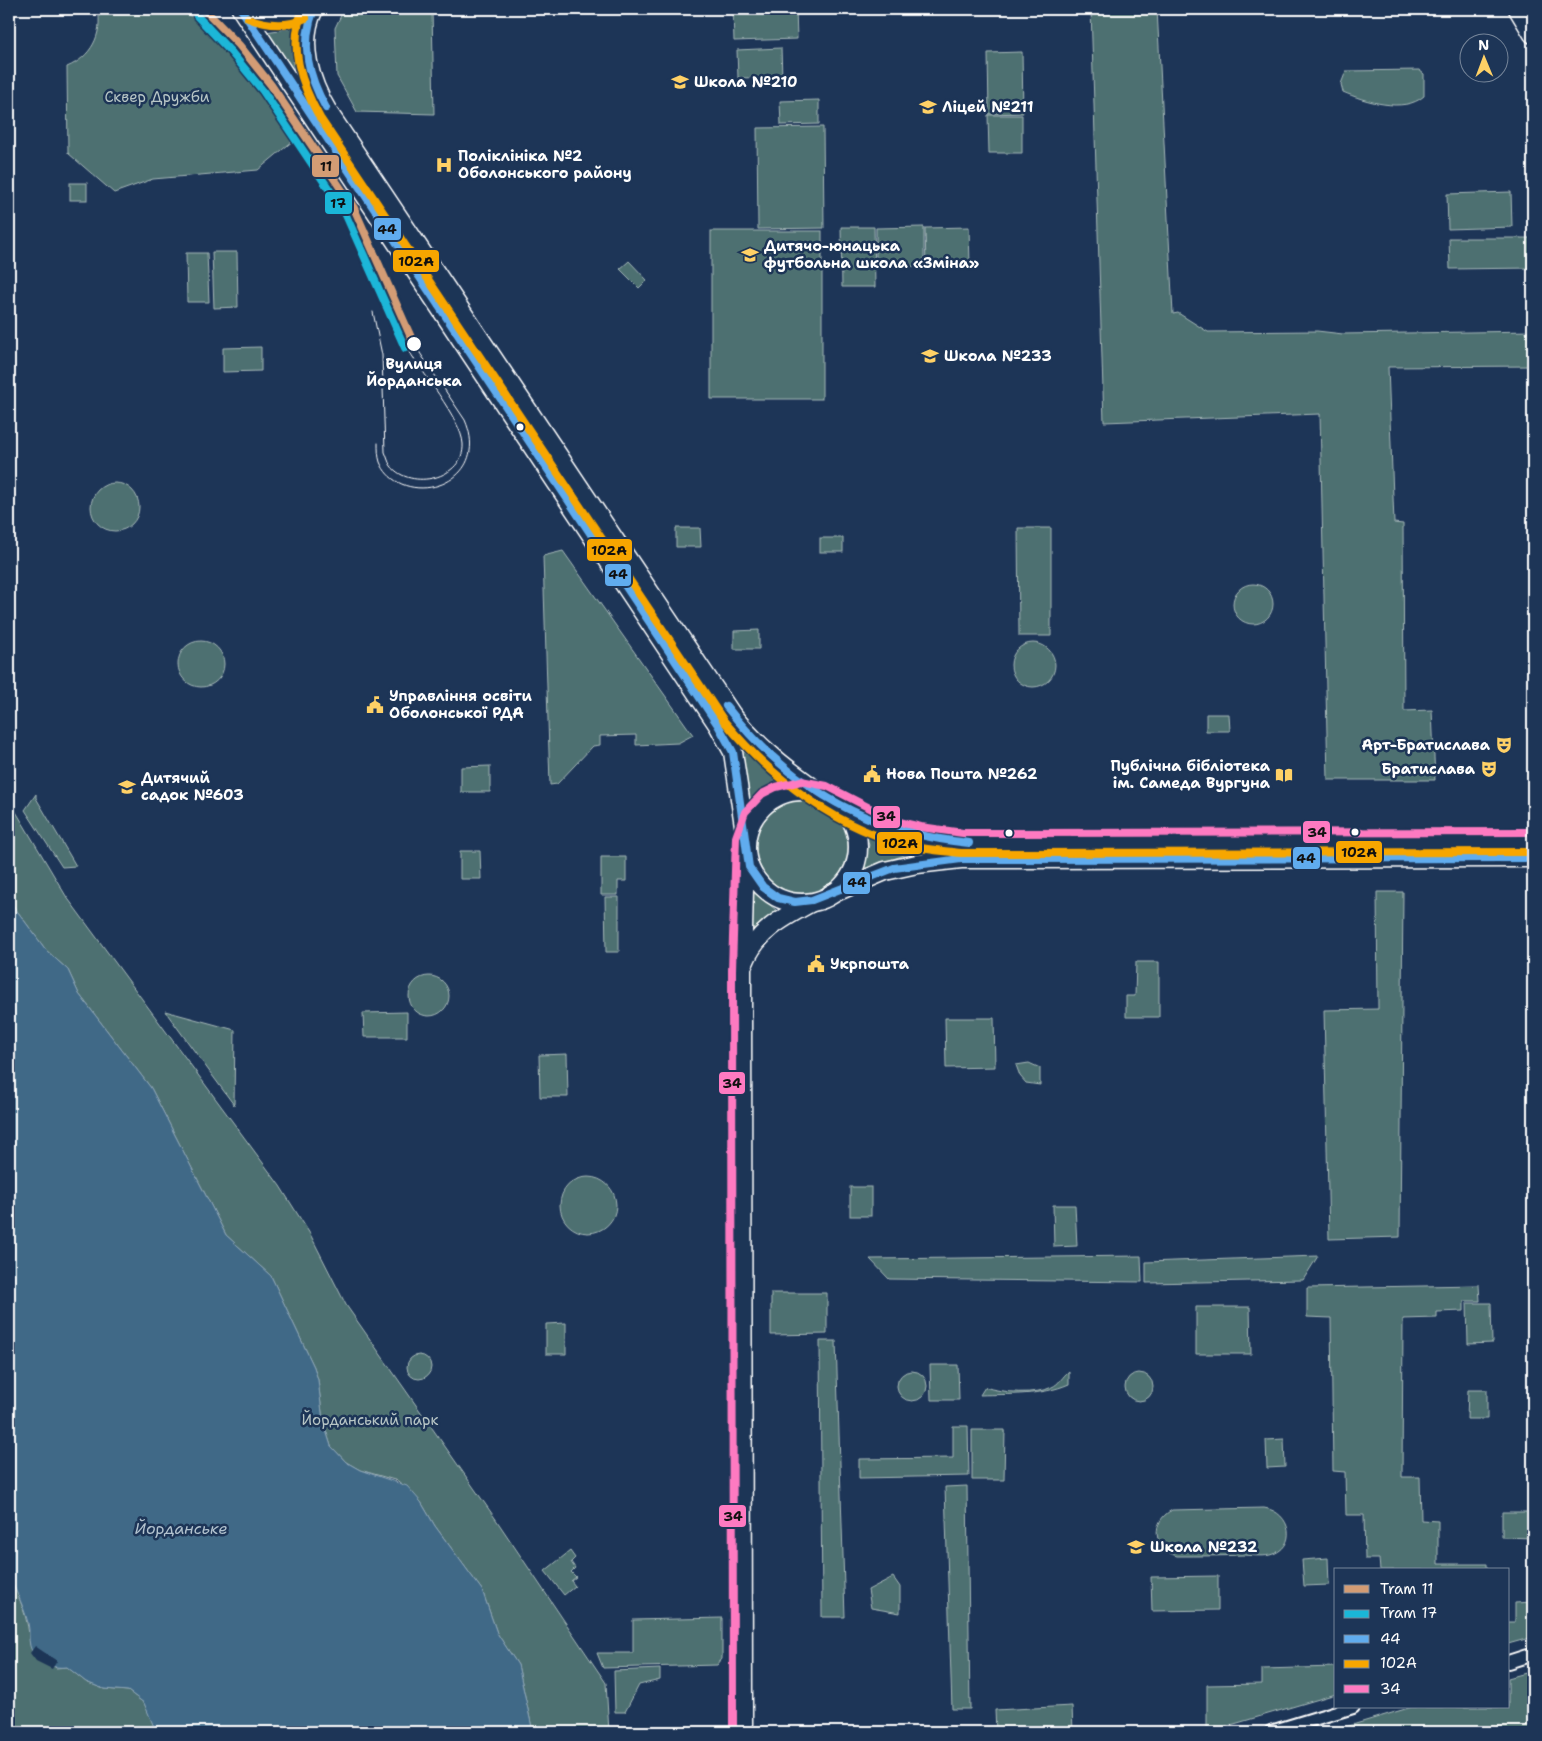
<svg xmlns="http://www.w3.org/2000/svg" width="1542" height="1741" font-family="'Shantell Sans',sans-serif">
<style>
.green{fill:#4d7071;stroke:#a6b8b8}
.water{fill:#406987;stroke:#8ca5b7}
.pier{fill:#1d3557}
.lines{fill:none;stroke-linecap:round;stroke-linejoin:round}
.street-casing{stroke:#fff;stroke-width:16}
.secondary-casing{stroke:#fff;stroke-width:21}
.street{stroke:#1d3557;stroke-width:12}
.secondary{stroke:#1d3557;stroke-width:18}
.tram{stroke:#fff;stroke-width:1}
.bus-1-casing{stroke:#1d3557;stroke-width:11}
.bus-2-casing{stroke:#1d3557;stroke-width:11}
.bus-3-casing{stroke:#1d3557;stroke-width:11}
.bus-1{stroke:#60acee;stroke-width:8}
.bus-2{stroke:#f7a600;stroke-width:8}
.bus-3{stroke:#fe7ac1;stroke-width:8}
.tram-1-casing{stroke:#1d3557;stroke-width:11}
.tram-2-casing{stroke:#1d3557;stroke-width:11}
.tram-1{stroke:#d39c74;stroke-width:8}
.tram-2{stroke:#1ab6d8;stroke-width:8}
.stop-dot{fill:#fff;stroke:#1d3557;stroke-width:2}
.labels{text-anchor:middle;stroke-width:5;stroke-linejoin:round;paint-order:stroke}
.poi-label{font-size:15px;font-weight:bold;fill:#fff;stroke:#1d3557;text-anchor:start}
.park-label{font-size:15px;fill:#b8c6c6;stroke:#1d3557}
.stop-label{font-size:15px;font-weight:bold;fill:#fff;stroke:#1d3557}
.water-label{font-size:16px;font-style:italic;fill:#b3c3cf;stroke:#1d3557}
.line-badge{stroke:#1d3557;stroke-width:2}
.pale-badge-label{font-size:14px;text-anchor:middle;font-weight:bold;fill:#111}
</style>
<rect width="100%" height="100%" fill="#1d3557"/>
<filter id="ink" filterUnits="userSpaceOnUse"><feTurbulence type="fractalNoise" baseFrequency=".02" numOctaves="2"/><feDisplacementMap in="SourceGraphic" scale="10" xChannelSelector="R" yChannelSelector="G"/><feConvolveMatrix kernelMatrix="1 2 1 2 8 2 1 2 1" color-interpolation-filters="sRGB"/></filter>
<g filter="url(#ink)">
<!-- green -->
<g class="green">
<path d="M98,9h85c44,38 77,85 111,131l-36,30 -105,9 -39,14 -46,-40 -1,-86c24,-10 36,-32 31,-58z"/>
<polygon points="344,9 432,9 434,114 357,112 337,76 335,28"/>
<polygon points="796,9 797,39 734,41 733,10"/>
<polygon points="1091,9 1157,9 1173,314 1178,313 1208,332 1317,331 1343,334 1533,331 1533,366 1388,367 1394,523 1403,524 1404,711 1432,710 1435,780 1328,780 1320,414 1104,422"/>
<polygon points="294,28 292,53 294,76 265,32"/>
<polygon points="781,48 782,77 738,78 737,50"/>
<polygon points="1022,52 1023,113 989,114 988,53"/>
<path d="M1419,70l5,4v22c-20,18 -60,5 -81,-4l-2,-8 5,-13z"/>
<polygon points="819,100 819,124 781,125 780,101"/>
<polygon points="988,115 1022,115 1022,153 989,153"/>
<polygon points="823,127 824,228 758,229 757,128"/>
<rect x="70" y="183" width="17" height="17"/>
<polygon points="1511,192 1512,227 1448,229 1447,194"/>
<polygon points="841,227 874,227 875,287 842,287"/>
<polygon points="924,227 924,266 876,267 876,228"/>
<polygon points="969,227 970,266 926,266 925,228"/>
<rect x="711" y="231" width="111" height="168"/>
<polygon points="1533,238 1533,268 1450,269 1449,238"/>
<polygon points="212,252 237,252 238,307 214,308"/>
<polygon points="186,253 207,253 209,302 187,302"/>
<polygon points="629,261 647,280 639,288 620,269"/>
<polygon points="261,347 261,371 223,372 223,348"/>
<circle cx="115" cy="507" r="24"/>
<polygon points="676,528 700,528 701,547 676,547"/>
<polygon points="1018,528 1051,528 1051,636 1019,636"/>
<rect x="820" y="538" width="23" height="14"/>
<polygon points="563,551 693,735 678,743 636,745 636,735 600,736 600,745 593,746 557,784 550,785 543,556"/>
<circle cx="1253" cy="604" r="20"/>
<polygon points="759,630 759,649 734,649 734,631"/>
<circle cx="201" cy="664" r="23"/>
<circle cx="1033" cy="665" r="22"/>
<polygon points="1206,714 1229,714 1230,731 1206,731"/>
<polygon points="737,747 790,784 766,792 748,809 748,785"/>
<polygon points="490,766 490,792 461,792 461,767"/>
<polygon points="36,794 36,798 76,866 62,867 25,810"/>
<polygon points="9,800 66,896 280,1186 310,1234 346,1305 495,1518 606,1683 609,1732 533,1732 518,1665 497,1633 482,1590 435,1526 421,1502 398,1481 360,1470 346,1462 331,1446 323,1421 318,1380 314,1367 271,1276 226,1235 151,1088 79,994 68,970 46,950 9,900"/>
<circle cx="802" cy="847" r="46"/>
<polygon points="862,822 934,849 907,854 862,870 869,845"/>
<polygon points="460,851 480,851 481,879 460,879"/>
<polygon points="601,857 626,857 626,881 618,881 618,895 601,895"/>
<polygon points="749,888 776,910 747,944"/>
<polygon points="1377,892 1403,892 1400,1237 1329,1239 1324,1010 1378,1009"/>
<polygon points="605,897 619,897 619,952 606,952"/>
<polygon points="1136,962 1159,962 1159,1017 1126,1017 1126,996 1135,996"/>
<circle cx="429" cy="996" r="20"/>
<polygon points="165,1011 235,1030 234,1105"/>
<polygon points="407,1012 407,1037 364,1037 363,1013"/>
<polygon points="945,1018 994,1018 995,1067 946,1068"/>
<polygon points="567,1054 568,1097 540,1097 539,1055"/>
<polygon points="1029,1063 1040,1068 1040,1085 1026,1083 1020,1076 1016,1065"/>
<circle cx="588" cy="1205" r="28"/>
<rect x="850" y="1187" width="21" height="29"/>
<polygon points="1053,1205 1075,1205 1077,1246 1054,1247"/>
<polygon points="1141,1256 1142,1282 889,1279 870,1259"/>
<polygon points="1318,1256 1303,1280 1146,1283 1146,1262"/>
<polygon points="1479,1285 1480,1301 1464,1301 1464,1311 1437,1312 1437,1318 1403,1319 1402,1477 1420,1477 1421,1520 1438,1521 1438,1564 1487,1564 1487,1570 1380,1570 1379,1559 1365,1559 1364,1515 1346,1515 1345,1472 1333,1471 1331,1318 1307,1317 1307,1288"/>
<polygon points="771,1293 827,1293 827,1334 771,1335"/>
<polygon points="1491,1303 1492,1343 1468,1344 1467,1303"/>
<polygon points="1196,1307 1250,1307 1251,1354 1196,1354"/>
<polygon points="566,1323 566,1354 546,1354 546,1324"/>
<polygon points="820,1341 836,1341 845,1617 822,1617"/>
<circle cx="419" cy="1367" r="12"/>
<polygon points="930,1365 958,1365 959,1400 931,1400"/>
<path d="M1069,1371v13c-27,12 -61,10 -89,11l5,-8c16,6 52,8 67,0 7,-3 11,-11 17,-16z"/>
<circle cx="912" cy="1386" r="15"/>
<circle cx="1139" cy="1387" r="14"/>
<polygon points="1468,1390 1487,1390 1487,1419 1467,1419"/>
<polygon points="953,1426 968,1426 969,1476 859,1478 859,1459 953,1458"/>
<polygon points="972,1430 1005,1430 1004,1480 972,1480"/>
<polygon points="1284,1439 1285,1467 1267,1468 1266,1440"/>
<polygon points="967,1486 970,1709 952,1709 945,1487"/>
<path d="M1264,1508c28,4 34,40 6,47 -9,2 -19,0 -28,0 -21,1 -43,1 -65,1 -24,-7 -27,-34 -5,-46z"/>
<polygon points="1502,1512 1533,1512 1533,1538 1502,1537"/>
<polygon points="570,1551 575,1558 571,1562 575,1568 571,1572 576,1577 571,1581 575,1586 564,1595 545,1571"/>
<polygon points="1328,1558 1329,1585 1304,1586 1302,1560"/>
<path d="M9,1576c11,22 20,44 21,69l26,23 11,-1 19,15 18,7 24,2 16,12 11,24 18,2 2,3h-166z"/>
<polygon points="1218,1576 1218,1610 1152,1611 1151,1577"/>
<polygon points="893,1577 900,1587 900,1613 871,1608 868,1590"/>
<polygon points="1533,1602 1533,1637 1508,1644 1508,1622 1515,1622 1515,1603"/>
<polygon points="722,1618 722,1659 717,1665 603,1668 597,1653 633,1653 633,1620"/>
<polygon points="1336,1667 1336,1694 1207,1732 1207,1685 1262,1684 1262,1669"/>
<polygon points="660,1669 660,1680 639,1685 625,1712 615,1712 614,1671"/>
<polygon points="1533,1671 1533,1732 1329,1732 1412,1707 1508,1707 1508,1678"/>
<polygon points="1072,1706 1073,1732 996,1732 995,1710"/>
</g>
<!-- water -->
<path class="water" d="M9,900l37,50 22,20 11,24 72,94 75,147 45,41 43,91 4,13 5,41 8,25 15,16 14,8 47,16 14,16 14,24 47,64 15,43 21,32 15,67h-358l-2,-3 -19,-2 -10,-24 -16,-12 -24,-2 -18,-7 -19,-15c-16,2 -32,-5 -37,-21 -2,-7 0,-16 -2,-23 -4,-16 -12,-32 -19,-47z"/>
<!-- pier -->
<polygon class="pier" points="35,1646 57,1661 52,1669 36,1661 30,1653"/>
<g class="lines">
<!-- street casing -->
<g class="street-casing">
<g id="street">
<polyline points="1508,1662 1533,1654"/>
<polyline points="1271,1732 1353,1707"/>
</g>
</g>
<!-- secondary casing -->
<g class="secondary-casing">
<g id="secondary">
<polyline points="241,9 718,725 733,752 746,839"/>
<path d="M252,9c15,7 35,8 50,0"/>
<path d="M314,9c-17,33 -4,73 14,103l404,603c26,33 57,56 91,80"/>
<polyline points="1518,9 1533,34"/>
<circle cx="802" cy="847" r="56"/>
<polyline points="839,805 892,830 919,837 962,843 1533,842"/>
<polyline points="831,894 885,871 917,864 961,859 1533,858"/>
<path d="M744,963c12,-31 38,-45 66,-60"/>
<polyline points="743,1732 742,970 745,848"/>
</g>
</g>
<!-- street -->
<use href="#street" class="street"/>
<!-- secondary -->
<use href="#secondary" class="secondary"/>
<!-- tram -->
<g class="tram">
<path d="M373,312l9,43 3,97c2,4 3,10 6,14 19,25 74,13 72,-22 -1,-24 -44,-75 -57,-98 -8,-13 -9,-31 -11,-45"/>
<path d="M378,443c0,6 0,13 2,19 20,49 114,25 85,-42l-51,-76"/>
</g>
<!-- bus-1 casing -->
<g class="bus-1-casing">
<g id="bus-1">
<polyline points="241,9 718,725 733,752 749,867 763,887 778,898 795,902 812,900 894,868 961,859 1533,858"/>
<path d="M314,9c-14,35 -6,67 12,99"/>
<path d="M726,706c62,80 141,127 243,137"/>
</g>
</g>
<!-- bus-2 casing -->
<g class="bus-2-casing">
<g id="bus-2">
<path d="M303,9c-15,37 -2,75 17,109l404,603c48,58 116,110 191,126 15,3 31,4 46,6l572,-1"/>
<path d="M248,18c20,8 39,9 58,0"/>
</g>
</g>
<!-- bus-3 casing -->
<g class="bus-3-casing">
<polyline id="bus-3" points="733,1732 732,970 736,837 745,812 762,794 776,787 801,781 827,786 895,821 921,827 963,833 1533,832"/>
</g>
<!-- bus-1 -->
<use href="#bus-1" class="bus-1"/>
<!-- bus-2 -->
<use href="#bus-2" class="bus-2"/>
<!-- bus-3 -->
<use href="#bus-3" class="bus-3"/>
<!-- tram-1 casing -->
<g class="tram-1-casing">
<polyline id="tram-1" points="204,9 239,45 271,85 354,208 414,344"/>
</g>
<!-- tram-2 casing -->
<g class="tram-2-casing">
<polyline id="tram-2" points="197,16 231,52 263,91 345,213 405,348"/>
</g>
<!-- tram-1 -->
<use href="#tram-1" class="tram-1"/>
<!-- tram-2 -->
<use href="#tram-2" class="tram-2"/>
</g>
</g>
<!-- icons -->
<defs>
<g id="school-bare" transform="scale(1.35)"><path d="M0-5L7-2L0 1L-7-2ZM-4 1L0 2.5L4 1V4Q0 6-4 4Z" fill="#ffd166" stroke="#1d3557" stroke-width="2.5" paint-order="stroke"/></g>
<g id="hospital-bare" transform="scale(1.35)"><path d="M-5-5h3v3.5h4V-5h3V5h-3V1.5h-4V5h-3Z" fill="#ffd166" stroke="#1d3557" stroke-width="2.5" paint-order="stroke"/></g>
<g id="civic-bare" transform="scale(1.35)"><path d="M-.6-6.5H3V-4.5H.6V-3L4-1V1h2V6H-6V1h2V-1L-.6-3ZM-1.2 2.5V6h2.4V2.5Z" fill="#ffd166" stroke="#1d3557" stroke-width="2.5" paint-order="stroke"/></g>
<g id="theatre-bare" transform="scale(1.35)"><path d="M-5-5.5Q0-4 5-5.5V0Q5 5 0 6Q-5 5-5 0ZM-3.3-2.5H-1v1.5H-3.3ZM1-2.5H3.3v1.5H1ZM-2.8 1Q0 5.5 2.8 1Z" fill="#ffd166" stroke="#1d3557" stroke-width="2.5" paint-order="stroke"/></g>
<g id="library-bare" transform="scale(1.35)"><path d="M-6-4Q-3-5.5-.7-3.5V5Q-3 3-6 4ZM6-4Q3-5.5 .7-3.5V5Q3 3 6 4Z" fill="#ffd166" stroke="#1d3557" stroke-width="2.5" paint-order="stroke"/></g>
</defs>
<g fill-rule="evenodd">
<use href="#school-bare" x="680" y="82"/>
<use href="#school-bare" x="928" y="107"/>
<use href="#hospital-bare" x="444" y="165"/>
<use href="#school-bare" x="750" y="255"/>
<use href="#school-bare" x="930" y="356"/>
<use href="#civic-bare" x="375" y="705"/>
<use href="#theatre-bare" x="1504" y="745"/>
<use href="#theatre-bare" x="1489" y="769"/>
<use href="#civic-bare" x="872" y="774"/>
<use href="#library-bare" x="1284" y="775"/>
<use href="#school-bare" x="127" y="787"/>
<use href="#civic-bare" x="816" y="964"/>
<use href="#school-bare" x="1136" y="1547"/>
</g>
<!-- markers -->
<g class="stop-dot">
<circle cx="414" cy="344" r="8"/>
<circle cx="520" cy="427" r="4.5"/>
<circle cx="1355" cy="832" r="4.5"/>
<circle cx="1009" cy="833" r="4.5"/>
</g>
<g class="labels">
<!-- poi labels -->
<g class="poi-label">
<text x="694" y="87">Школа №210</text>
<text x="942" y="112">Ліцей №211</text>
<text x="458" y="161">Поліклініка №2<tspan x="458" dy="17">Оболонського району</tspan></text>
<text x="764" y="251">Дитячо-юнацька<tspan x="764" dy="17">футбольна школа «Зміна»</tspan></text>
<text x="944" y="361">Школа №233</text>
<text x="389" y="701">Управління освіти<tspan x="389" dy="17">Оболонської РДА</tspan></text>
<text x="1490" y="750" text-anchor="end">Арт-Братислава</text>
<text x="1270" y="771" text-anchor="end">Публічна бібліотека<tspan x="1270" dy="17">ім. Самеда Вургуна</tspan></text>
<text x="1475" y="774" text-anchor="end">Братислава</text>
<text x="886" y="779">Нова Пошта №262</text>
<text x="141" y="783">Дитячий<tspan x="141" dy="17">садок №603</tspan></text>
<text x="830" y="969">Укрпошта</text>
<text x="1150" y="1552">Школа №232</text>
</g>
<!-- park labels -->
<g class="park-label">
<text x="157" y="102">Сквер Дружби</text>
<text x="370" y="1425">Йорданський парк</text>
</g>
<!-- stop labels -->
<g class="stop-label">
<text x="414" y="369">Вулиця<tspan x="414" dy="17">Йорданська</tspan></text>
</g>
<!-- water labels -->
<g class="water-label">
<text x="181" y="1534">Йорданське</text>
</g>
</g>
<g class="line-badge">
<rect x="311" y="154" width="29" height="24" rx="5" fill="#d39c74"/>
<rect x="324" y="191" width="29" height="24" rx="5" fill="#1ab6d8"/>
<rect x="373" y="217" width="29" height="24" rx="5" fill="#60acee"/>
<rect x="392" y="249" width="48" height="24" rx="5" fill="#f7a600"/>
<rect x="586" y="538" width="47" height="24" rx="5" fill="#f7a600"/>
<rect x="604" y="563" width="28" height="24" rx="5" fill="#60acee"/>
<rect x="872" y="805" width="29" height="24" rx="5" fill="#fe7ac1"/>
<rect x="1302" y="820" width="29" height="24" rx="5" fill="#fe7ac1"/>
<rect x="876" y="831" width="47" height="24" rx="5" fill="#f7a600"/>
<rect x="1335" y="840" width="48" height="24" rx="5" fill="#f7a600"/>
<rect x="1292" y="846" width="29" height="24" rx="5" fill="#60acee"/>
<rect x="842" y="871" width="29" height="24" rx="5" fill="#60acee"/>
<rect x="718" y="1071" width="28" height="24" rx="5" fill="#fe7ac1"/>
<rect x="718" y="1504" width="29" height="24" rx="5" fill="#fe7ac1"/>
</g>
<g class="pale-badge-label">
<text x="326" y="171">11</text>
<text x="338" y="208">17</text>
<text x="387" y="234">44</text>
<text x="416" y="266">102А</text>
<text x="609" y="555">102А</text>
<text x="618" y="579">44</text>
<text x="886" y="821">34</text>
<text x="1317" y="837">34</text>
<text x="900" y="848">102А</text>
<text x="1359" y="857">102А</text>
<text x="1306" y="863">44</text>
<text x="857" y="887">44</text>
<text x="732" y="1088">34</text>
<text x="733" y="1521">34</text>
</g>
<!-- margin -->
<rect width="1542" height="1741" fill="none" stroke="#1d3557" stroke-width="30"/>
<rect x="15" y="15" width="1512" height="1711" fill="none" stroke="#fff" stroke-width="2" filter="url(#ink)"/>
<!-- legend -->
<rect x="1334" y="1568" width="175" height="140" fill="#1d3557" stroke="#77869a"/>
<rect x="1344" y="1585" width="25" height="8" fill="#d39c74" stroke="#77869a"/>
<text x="1380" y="1594" font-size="15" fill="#ffffff">Tram 11</text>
<rect x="1344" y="1610" width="25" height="8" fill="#1ab6d8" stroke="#77869a"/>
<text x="1380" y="1618" font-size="15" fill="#ffffff">Tram 17</text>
<rect x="1344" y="1635" width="25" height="8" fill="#60acee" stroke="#77869a"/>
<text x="1380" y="1644" font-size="15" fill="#ffffff">44</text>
<rect x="1344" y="1660" width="25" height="8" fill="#f7a600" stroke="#77869a"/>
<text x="1380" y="1668" font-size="15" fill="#ffffff">102А</text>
<rect x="1344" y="1685" width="25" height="8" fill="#fe7ac1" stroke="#77869a"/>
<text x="1380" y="1694" font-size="15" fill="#ffffff">34</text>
<!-- north arrow -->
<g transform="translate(1484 58) rotate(359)"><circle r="24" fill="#1d3557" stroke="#77869a"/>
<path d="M0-4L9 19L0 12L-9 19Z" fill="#ffd166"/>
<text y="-8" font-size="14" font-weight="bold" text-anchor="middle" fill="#ffffff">N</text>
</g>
</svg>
